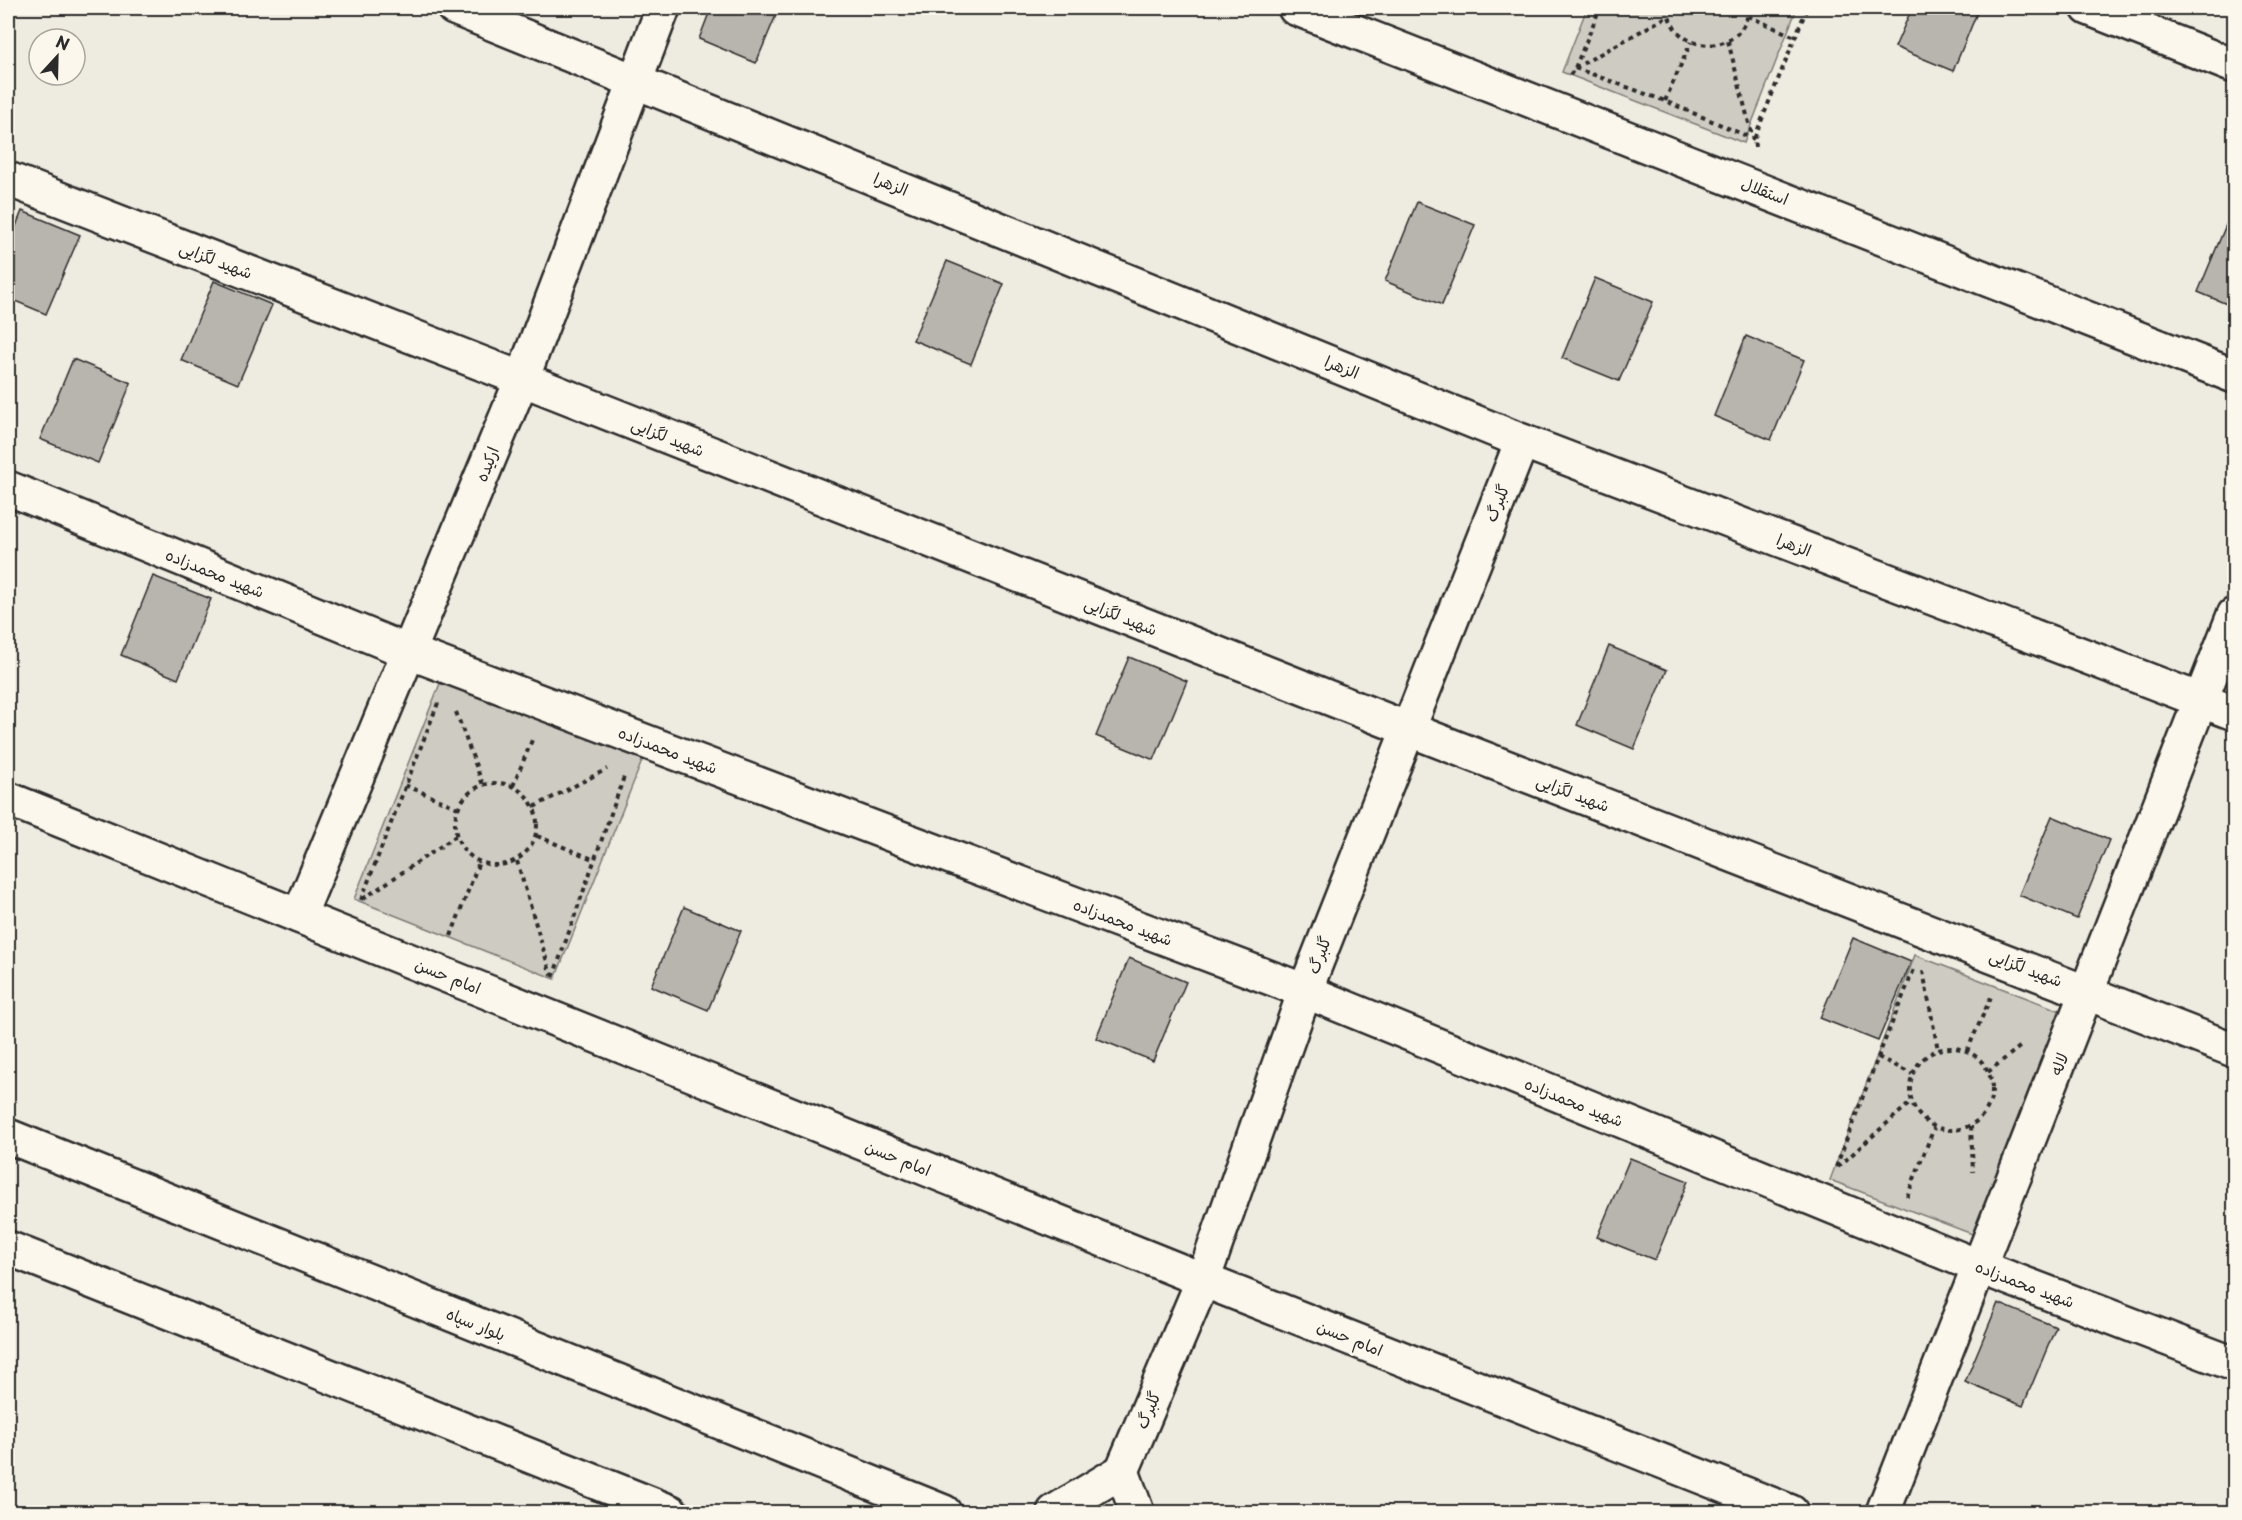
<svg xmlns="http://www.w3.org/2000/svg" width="2242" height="1520" font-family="'Playpen Sans','Playpen Sans Arabic',sans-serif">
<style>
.green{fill:#cecbc2;stroke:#7c7b76;stroke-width:1.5}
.building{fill:#b8b5ae;stroke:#2b2b2b;stroke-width:1.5}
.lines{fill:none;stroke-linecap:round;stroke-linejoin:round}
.street-casing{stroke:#2b2b2b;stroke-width:38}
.secondary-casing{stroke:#2b2b2b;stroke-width:38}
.path{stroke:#2b2b2b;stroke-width:4;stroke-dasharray:4.5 4.5;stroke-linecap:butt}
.street{stroke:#fbf7ec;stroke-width:33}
.secondary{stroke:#fbf7ec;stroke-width:33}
.labels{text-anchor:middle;stroke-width:6;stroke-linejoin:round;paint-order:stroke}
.street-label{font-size:16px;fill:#2b2b2b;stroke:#fbf7ec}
</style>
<rect width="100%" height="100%" fill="#eeebe0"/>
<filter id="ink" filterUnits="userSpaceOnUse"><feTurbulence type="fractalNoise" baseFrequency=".0167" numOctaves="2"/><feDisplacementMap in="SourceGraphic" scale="12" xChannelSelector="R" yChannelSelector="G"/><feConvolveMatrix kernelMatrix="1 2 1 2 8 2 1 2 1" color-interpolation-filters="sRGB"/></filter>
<g filter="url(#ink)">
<!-- green -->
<g class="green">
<polygon points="1587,8 1797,8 1744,143 1562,72"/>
<polygon points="443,676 644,756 555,979 354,899"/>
<polygon points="1915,955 2066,1013 1980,1237 1830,1180"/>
</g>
<!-- building -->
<g class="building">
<polygon points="711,8 779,8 756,63 699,39"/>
<polygon points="1912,8 1979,8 1953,71 1895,47"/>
<polygon points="1417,202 1475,225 1442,305 1385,281"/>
<polygon points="22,211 80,235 46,314 8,298 8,246"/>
<polygon points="2231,213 2234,214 2234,307 2198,292"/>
<polygon points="947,261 1004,284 971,364 913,340"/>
<polygon points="1595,278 1653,302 1619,381 1562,358"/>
<polygon points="214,281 272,305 238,384 181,360"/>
<polygon points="1746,336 1804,360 1771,440 1714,416"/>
<polygon points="73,359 131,383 98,463 40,439"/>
<polygon points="153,576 211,599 178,679 121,655"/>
<polygon points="1609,646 1667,670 1634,749 1577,725"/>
<polygon points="1129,657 1187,681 1154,760 1096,736"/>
<polygon points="2052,816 2109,840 2077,919 2019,895"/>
<polygon points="684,907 741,931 708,1010 651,986"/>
<polygon points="1853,938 1911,962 1878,1041 1820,1018"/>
<polygon points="1129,958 1186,982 1153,1061 1096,1038"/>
<polygon points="1630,1158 1688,1181 1655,1260 1597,1237"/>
<polygon points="1998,1303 2056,1327 2023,1406 1965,1382"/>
</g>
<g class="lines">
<!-- street casing -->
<g class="street-casing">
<g id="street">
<polyline points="454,8 1522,441 2234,713"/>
<polyline points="1295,8 2234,376"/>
<polyline points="2088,8 2234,66"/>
<polyline points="8,179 522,379 1408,729 2234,1050"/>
<polyline points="8,488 409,652 1305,991 1980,1267 2234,1364"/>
<polyline points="8,799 1203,1280 1791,1512"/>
<polyline points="299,916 522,379 663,8"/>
<polyline points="1122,1471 1203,1280 1305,991 1522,441"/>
<polyline points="1122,1471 1137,1512"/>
<polyline points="1054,1512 1122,1471"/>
<polyline points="1883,1512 2234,615"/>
</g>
</g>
<!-- secondary casing -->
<g class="secondary-casing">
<g id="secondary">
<polyline points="8,1136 944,1512"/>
<polyline points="8,1248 671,1512"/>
</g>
</g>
<!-- path -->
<g class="path">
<path d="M1667,8c7,49 77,49 82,0"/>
<polyline points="1748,16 1795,37"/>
<polyline points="1728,41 1753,139"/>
<polyline points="1575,68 1665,101 1754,139"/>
<polyline points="1575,68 1668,16"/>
<polyline points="1570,75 1575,68 1600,8"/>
<polyline points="1665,101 1691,42"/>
<polyline points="1755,147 1754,139 1807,8"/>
<polyline points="456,712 483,785"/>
<circle cx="496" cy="824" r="41"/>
<polyline points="405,785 458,808"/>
<polyline points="513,786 532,740"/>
<polyline points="534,807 607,769"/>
<polyline points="537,836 595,860"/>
<polyline points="517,861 551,975"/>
<polyline points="363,899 456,836"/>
<polyline points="361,900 438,703"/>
<polyline points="451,936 479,862"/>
<polyline points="1923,971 1938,1050"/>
<polyline points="553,977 625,774"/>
<circle cx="1951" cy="1089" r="41"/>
<polyline points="1967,1051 1991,997"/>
<polyline points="1878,1057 1912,1074"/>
<polyline points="1988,1072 2022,1045"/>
<polyline points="1971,1126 1973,1172"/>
<polyline points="1836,1167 1878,1057 1915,967"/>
<polyline points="1838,1167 1911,1102"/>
<polyline points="1907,1197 1934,1128"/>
</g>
<!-- street -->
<use href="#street" class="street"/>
<!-- secondary -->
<use href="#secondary" class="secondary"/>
</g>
</g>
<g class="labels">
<!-- street labels -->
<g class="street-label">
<text transform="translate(891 184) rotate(22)" y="6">الزهرا</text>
<text transform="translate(1765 191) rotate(21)" y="6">استقلال</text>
<text transform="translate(216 260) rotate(21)" y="6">شهید لگزایی</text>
<text transform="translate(1342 367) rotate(22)" y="6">الزهرا</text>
<text transform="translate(668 437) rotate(22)" y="6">شهید لگزایی</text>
<text transform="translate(487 464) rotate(-68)" y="6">ارکیده</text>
<text transform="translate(1497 503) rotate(-68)" y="6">گلبرگ</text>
<text transform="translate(1794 545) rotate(21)" y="6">الزهرا</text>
<text transform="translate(215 573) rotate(22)" y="6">شهید محمدزاده</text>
<text transform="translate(1121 616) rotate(22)" y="6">شهید لگزایی</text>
<text transform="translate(668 750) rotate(21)" y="6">شهید محمدزاده</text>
<text transform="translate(1573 793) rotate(21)" y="6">شهید لگزایی</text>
<text transform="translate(1123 922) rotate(21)" y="6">شهید محمدزاده</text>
<text transform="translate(1319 955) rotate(-69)" y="6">گلبرگ</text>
<text transform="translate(2026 968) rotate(21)" y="6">شهید لگزایی</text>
<text transform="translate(448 976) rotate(22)" y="6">امام حسن</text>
<text transform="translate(2059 1064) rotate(-69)" y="6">لاله</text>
<text transform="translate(1574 1102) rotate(22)" y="6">شهید محمدزاده</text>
<text transform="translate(898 1158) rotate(22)" y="6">امام حسن</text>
<text transform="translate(2025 1284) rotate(21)" y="6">شهید محمدزاده</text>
<text transform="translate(476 1324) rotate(22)" y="6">بلوار سپاه</text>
<text transform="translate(1350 1338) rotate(22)" y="6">امام حسن</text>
<text transform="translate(1148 1410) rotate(-67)" y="6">گلبرگ</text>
</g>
</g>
<!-- margin -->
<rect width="2242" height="1520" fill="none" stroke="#fbf7ec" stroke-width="30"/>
<rect x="15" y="15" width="2212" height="1490" fill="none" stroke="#2b2b2b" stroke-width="2" filter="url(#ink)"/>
<!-- north arrow -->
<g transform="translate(57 57) rotate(22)"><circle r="28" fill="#fbf7ec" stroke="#a8a59f" stroke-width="1.5"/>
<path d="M0-4.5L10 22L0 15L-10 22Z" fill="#2b2b2b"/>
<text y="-9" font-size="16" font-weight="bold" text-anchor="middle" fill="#2b2b2b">N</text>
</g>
</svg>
